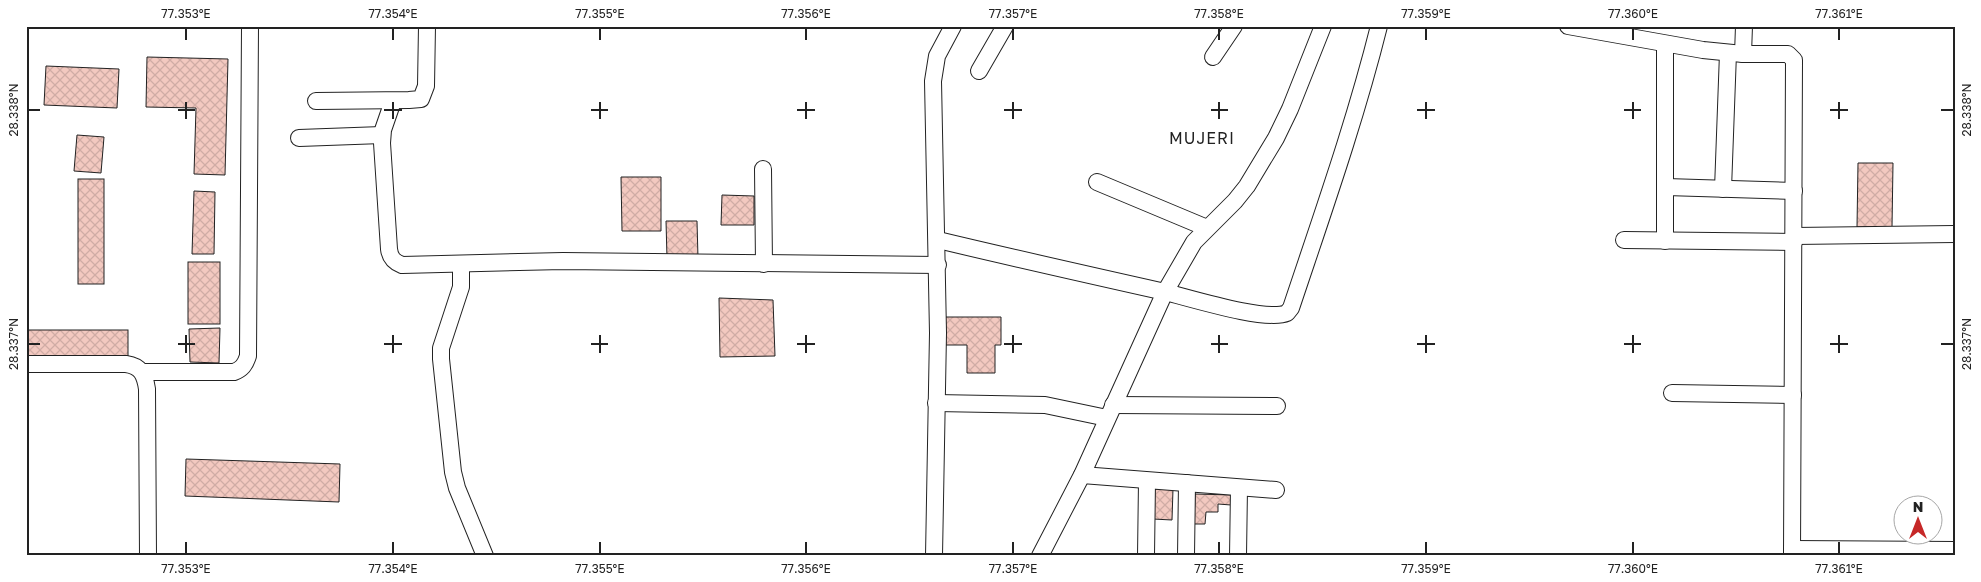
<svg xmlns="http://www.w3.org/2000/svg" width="1981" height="582" font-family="'Golos Text',sans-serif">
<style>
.building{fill:url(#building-cross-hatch);stroke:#222}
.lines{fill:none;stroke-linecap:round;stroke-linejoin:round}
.minor-casing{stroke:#222;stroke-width:18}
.minor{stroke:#fff;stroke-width:16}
.ticks{fill:none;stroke:#222;stroke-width:2}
.labels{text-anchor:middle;stroke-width:4;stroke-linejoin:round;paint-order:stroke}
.neighbourhood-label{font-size:16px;letter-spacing:1px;fill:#222;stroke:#fff}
.neatline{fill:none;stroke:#222;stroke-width:2}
.ticks-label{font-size:12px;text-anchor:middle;fill:#222}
</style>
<defs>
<pattern id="building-cross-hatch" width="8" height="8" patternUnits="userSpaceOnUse" patternTransform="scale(1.25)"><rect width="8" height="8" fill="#f3c9c0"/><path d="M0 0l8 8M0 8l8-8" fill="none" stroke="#d0aca5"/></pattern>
</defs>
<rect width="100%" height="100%" fill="#fff"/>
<!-- building -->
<g class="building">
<polygon points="147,57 228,59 225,175 194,174 196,108 146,107"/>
<polygon points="46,66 119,69 117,108 44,105"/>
<polygon points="77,135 104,137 101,173 74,171"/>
<polygon points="1858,163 1893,163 1892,227 1857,227"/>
<polygon points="621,177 661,177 661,231 622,231"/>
<rect x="78" y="179" width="26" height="105"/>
<polygon points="194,191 215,192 214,254 192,254"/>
<polygon points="722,195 754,196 754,225 721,225"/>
<polygon points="666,221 697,221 698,258 667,258"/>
<rect x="188" y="262" width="32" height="62"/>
<polygon points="719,298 773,300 775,356 720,357"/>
<polygon points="942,317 1001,317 1001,345 995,345 995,373 967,373 967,345 942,345"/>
<polygon points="220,328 219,363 190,362 189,329"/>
<rect x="26" y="330" width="102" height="26"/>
<polygon points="186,459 340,464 339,502 185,496"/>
<polygon points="1154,489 1173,489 1172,520 1153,519"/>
<polygon points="1195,494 1232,495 1231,505 1218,504 1218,512 1206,512 1205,524 1194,524"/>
</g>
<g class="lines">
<!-- minor casing -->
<g class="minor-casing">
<g id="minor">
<polyline points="1568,26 1703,50 1743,54 1788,54 1794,60 1792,556"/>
<polyline points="1665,44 1665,241"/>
<polyline points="1743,54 1744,26"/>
<polyline points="1213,57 1234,26"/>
<polyline points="979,71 1005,26"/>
<polyline points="316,101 409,100 421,99 426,86 427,26"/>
<path d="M393,101l-10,29 -1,13 7,106c1,9 5,13 13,16l161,-4 375,4"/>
<polyline points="299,138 382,135"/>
<polyline points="763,169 764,264"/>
<polyline points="1097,182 1207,228"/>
<polyline points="1666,187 1794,191"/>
<polyline points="1723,189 1728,53"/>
<polyline points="1794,236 1955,234"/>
<path d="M938,240c75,18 151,35 227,52 25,6 101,30 122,21l4,-5c31,-93 64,-186 88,-282"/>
<polyline points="1624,240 1794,242"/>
<polyline points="461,264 461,287 441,348 441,359 453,472 457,488 485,556"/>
<path d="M26,364h100c15,2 19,11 21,25l1,167"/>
<path d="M142,372h92c8,-3 11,-7 14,-16l2,-330"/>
<polyline points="1672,393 1793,395"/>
<polyline points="936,403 1045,405 1107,418"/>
<polyline points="1113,405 1277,406"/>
<polyline points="1082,475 1276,490"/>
<polyline points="1792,549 1955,550"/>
<polyline points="934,556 938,333 933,81 937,56 953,26"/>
<polyline points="1040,556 1082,475 1165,292 1194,242 1235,201 1247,186 1276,138 1290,109 1323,26"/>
<polyline points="1146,556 1147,481"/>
<polyline points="1186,556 1187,483"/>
<polyline points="1238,556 1239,488"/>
</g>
</g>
<!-- minor -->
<use href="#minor" class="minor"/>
</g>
<!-- ticks -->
<path class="ticks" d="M186,28v12M393,28v12M600,28v12M806,28v12M1013,28v12M1219,28v12M1426,28v12M1633,28v12M1839,28v12M186,102v17M393,102v17M600,102v17M806,102v17M1013,102v17M1219,102v17M1426,102v17M1633,102v17M1839,102v17M28,110h12M178,110h17M384,110h18M591,110h17M797,110h18M1004,110h18M1211,110h17M1417,110h18M1624,110h17M1830,110h18M1941,110h13M186,335v18M393,335v18M600,335v18M806,335v18M1013,335v18M1219,335v18M1426,335v18M1633,335v18M1839,335v18M28,344h12M178,344h17M384,344h18M591,344h17M797,344h18M1004,344h18M1211,344h17M1417,344h18M1624,344h17M1830,344h18M1941,344h13M186,542v12M393,542v12M600,542v12M806,542v12M1013,542v12M1219,542v12M1426,542v12M1633,542v12M1839,542v12"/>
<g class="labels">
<!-- neighbourhood labels -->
<g class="neighbourhood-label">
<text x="1202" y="144">MUJERI</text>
</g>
</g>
<!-- border -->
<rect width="1981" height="582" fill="none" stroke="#ffffff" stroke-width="55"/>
<!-- north arrow -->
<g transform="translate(1918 520)"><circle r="24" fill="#ffffff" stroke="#a7a7a7"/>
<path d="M0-4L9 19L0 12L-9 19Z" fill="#c62828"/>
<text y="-8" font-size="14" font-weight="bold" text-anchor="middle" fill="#222222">N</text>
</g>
<rect x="28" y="28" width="1926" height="526" class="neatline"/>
<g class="ticks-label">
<text x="186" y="18">77.353°E</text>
<text x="393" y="18">77.354°E</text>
<text x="600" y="18">77.355°E</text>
<text x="806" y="18">77.356°E</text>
<text x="1013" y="18">77.357°E</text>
<text x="1219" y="18">77.358°E</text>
<text x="1426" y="18">77.359°E</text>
<text x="1633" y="18">77.360°E</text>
<text x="1839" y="18">77.361°E</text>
<text transform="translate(14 110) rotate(-90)" y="4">28.338°N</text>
<text transform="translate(1967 110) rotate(-90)" y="4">28.338°N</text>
<text transform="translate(14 344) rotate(-90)" y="4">28.337°N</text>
<text transform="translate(1967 344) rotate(-90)" y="4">28.337°N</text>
<text x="186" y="573">77.353°E</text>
<text x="393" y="573">77.354°E</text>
<text x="600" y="573">77.355°E</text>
<text x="806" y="573">77.356°E</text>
<text x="1013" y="573">77.357°E</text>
<text x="1219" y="573">77.358°E</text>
<text x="1426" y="573">77.359°E</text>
<text x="1633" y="573">77.360°E</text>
<text x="1839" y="573">77.361°E</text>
</g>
</svg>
